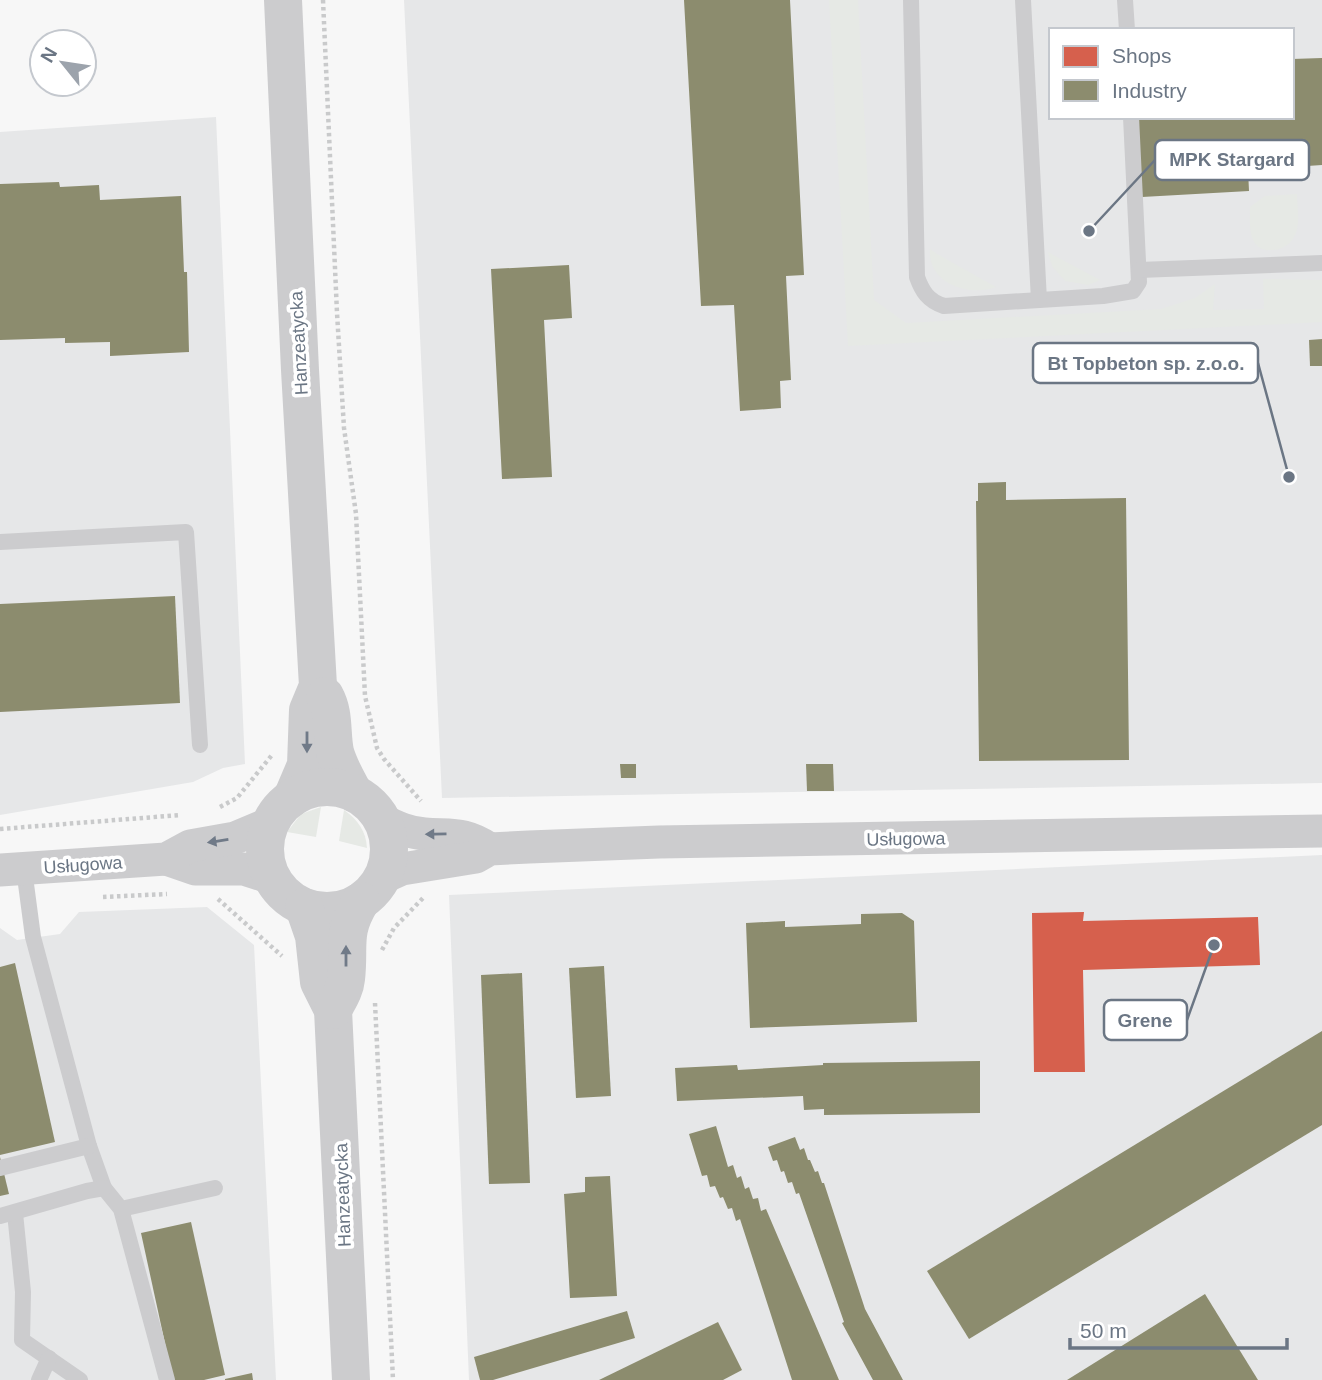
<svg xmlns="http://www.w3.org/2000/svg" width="1322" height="1380" font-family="Helvetica,sans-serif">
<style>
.built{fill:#e6e7e8;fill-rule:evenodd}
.green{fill:#e6e9e5}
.shops{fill:#d6604d}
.industry{fill:#8c8c6e}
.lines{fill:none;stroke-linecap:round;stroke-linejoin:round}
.path{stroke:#c9cacb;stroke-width:4.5;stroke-dasharray:3.5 3.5;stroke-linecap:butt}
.service{stroke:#ccccce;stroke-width:16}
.minor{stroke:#ccccce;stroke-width:33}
.tertiary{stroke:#ccccce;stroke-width:38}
.oneway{fill:#707a88}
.labels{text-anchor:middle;stroke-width:7;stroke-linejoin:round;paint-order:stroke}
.street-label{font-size:18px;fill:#6b7684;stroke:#fff}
.leader{fill:none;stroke:#6b7684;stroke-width:2.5}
.callout-dot{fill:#6b7684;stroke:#fff;stroke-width:2.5}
.callout{fill:#fff;stroke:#6b7684;stroke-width:2.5}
.callout-label{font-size:19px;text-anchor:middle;font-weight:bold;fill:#6b7684}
</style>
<rect width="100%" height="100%" fill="#f7f7f7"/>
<!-- built -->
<g class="built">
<path d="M404,0h918v783l-880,15zM1051,30h241v87h-241z"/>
<polygon points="216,117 245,764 223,768 193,782 0,815 0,132"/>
<polygon points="1322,855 1322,1380 469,1380 449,895"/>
<polygon points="207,907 254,945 276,1380 0,1380 0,928 17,940 60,934 79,912"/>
</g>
<!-- green -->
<g class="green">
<polygon points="829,0 858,0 874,300 906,323 1161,309 1195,298 1215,284 1213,310 1264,309 1263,279 1322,280 1322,322 848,346"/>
<path d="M1297,194c0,13 4,31 -3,43 -7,14 -33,20 -41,3 -4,-9 -3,-23 -3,-33l15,-11z"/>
<path d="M930,249l7,5 59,33c-26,10 -69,-3 -66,-38z"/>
<polygon points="1048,252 1055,256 1100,280 1088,285 1065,281 1052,266"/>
<polygon points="321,807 316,837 287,832 301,814"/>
<path d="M344,810c14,10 22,21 23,38l-28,-7z"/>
</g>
<!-- shops -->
<polygon class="shops" points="1084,912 1083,921 1258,917 1260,965 1083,970 1085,1072 1034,1072 1032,913"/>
<!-- industry -->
<g class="industry">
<polygon points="684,0 790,0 804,275 786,276 791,380 780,381 781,408 740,411 734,305 701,306"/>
<polygon points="1322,58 1322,165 1248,170 1249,191 1142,197 1137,117 1292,117 1292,59"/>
<polygon points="59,182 60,187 99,185 100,200 181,196 184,272 187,272 189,352 110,356 110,342 65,343 65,338 0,340 0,184"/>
<polygon points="569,265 572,318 544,320 552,477 502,479 491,269"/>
<polygon points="1322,339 1322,366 1310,366 1309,340"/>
<polygon points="1006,482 1006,500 1126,498 1129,760 979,761 976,501 978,501 978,483"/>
<polygon points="175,596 180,703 0,712 0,604"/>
<polygon points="620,764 636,764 636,778 621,778"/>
<polygon points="806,764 833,764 834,791 807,791"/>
<polygon points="902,913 914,921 917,1022 750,1028 746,923 785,921 785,927 861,924 861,914"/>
<polygon points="15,963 55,1142 0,1155 0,967"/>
<polygon points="604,966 611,1096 576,1098 569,968"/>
<polygon points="522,973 530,1183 489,1184 481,975"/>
<polygon points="1322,1031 1322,1125 969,1339 927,1271"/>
<polygon points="980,1061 980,1113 824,1115 824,1109 804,1110 803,1096 677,1101 675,1068 737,1065 738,1070 823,1065 823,1063"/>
<polygon points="716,1126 728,1167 733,1165 737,1178 741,1176 745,1189 749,1187 753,1199 758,1198 761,1211 766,1209 839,1380 792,1380 740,1219 736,1221 732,1208 728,1209 723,1197 720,1198 715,1186 710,1187 707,1175 702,1176 689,1134"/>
<polygon points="795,1137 800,1150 804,1148 808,1160 810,1160 815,1172 818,1171 822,1183 824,1183 865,1309 903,1380 873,1380 842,1323 844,1322 799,1193 796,1194 792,1182 788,1183 784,1171 781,1172 777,1160 773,1161 768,1147"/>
<polygon points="0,1157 9,1194 0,1196"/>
<polygon points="610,1176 617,1296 570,1298 564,1194 585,1192 585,1177"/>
<polygon points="191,1222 225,1375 204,1380 173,1380 141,1233"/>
<polygon points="1205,1294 1258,1380 1067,1380"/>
<polygon points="627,1311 635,1338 493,1380 480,1380 474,1357"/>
<polygon points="718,1322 742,1370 723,1380 599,1380"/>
<polygon points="252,1373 253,1380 225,1380 225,1379"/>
</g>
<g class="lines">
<!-- path -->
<g class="path">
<polyline points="323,0 337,313 344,428 356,514 365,696 377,748 384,759 421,801"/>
<polyline points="220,807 237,798 272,755"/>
<polyline points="0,829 181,815"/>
<polyline points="103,897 167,894"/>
<polyline points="218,899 282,956"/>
<polyline points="382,950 394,928 424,897"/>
<polyline points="375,1003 393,1380"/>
</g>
<!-- service -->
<g class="service">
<path d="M911,0l6,277c5,14 11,24 27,29l159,-10 30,-5 6,-9 -8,-165"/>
<polyline points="1023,0 1039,300"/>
<polyline points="1125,0 1127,30"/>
<polyline points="1139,270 1322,263"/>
<polyline points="0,542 186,532 200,745"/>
<polyline points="24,869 33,937 89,1146 104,1188 121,1209 167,1380"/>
<polyline points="0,1168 89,1146"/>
<polyline points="121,1209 215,1188"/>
<polyline points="15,1213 23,1292 22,1340 80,1380"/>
<polyline points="0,1216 87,1191 104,1188"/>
<polyline points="39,1380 49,1358"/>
</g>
<!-- minor -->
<g class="minor">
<path d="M382,820c14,7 27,13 43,14 28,2 39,-2 65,15"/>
<polyline points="166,859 195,869 244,869 272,878"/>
<polyline points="0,870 166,859 190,846 235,838 271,823"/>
<polyline points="382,878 402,869 476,857 490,849 529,847 659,842 1322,831"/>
</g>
<!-- tertiary -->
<g class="tertiary">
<polyline points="283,0 300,370 318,686 308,710 306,765 292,798"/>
<path d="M325,696c10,18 6,37 10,56 4,15 12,28 19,41"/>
<circle cx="327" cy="849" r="62"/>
<polyline points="304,907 314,936 319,982 333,1010 351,1380"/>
<path d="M333,1010c5,-10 12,-20 13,-31 4,-34 -5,-45 15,-78"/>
</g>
</g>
<!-- one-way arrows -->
<defs><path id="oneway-solid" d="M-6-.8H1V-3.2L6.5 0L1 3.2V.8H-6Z" transform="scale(1.75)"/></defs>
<g class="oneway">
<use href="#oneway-solid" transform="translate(307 742) rotate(90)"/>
<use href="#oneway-solid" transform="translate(436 834) rotate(179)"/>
<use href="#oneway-solid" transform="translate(218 841) rotate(171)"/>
<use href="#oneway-solid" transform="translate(346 956) rotate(-90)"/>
</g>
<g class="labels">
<!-- street labels -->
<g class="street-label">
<text transform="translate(299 343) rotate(-93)" y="6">Hanzeatycka</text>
<text transform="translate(906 839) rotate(-1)" y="6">Usługowa</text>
<text transform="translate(83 865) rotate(-4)" y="6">Usługowa</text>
<text transform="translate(343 1195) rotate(-92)" y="6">Hanzeatycka</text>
</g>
</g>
<!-- callouts -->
<path class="leader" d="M1089 231L1155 160M1289 477L1258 363M1214 945L1187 1020"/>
<g class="callout-dot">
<circle cx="1089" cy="231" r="7"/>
<circle cx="1289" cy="477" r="7"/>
<circle cx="1214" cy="945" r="7"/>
</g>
<g class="callout">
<rect x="1155" y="140" width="154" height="40" rx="7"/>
<rect x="1033" y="343" width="225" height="40" rx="7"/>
<rect x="1104" y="1000" width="83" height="40" rx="7"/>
</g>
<g class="callout-label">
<text x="1232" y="166">MPK Stargard</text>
<text x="1146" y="370">Bt Topbeton sp. z.o.o.</text>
<text x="1145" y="1027">Grene</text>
</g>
<!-- legend -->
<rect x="1049" y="28" width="245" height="91" fill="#ffffff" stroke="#c4c8ce" stroke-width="2"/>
<rect x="1063" y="46" width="35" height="21" fill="#d6604d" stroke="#c4c8ce" stroke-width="2"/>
<text x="1112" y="63" font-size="21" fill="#6b7684">Shops</text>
<rect x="1063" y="80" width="35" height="21" fill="#8c8c6e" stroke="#c4c8ce" stroke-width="2"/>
<text x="1112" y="98" font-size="21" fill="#6b7684">Industry</text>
<!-- north arrow -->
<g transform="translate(63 63) rotate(300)"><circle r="33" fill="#ffffff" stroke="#c4c8ce" stroke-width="2"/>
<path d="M0-5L12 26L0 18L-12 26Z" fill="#9ca3ac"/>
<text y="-10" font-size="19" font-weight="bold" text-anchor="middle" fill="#6b7684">N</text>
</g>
<!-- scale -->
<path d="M1070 1338v10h217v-10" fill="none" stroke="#6b7684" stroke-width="3.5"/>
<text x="1080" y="1338" font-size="21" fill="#6b7684" stroke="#ffffff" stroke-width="5" paint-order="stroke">50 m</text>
</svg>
